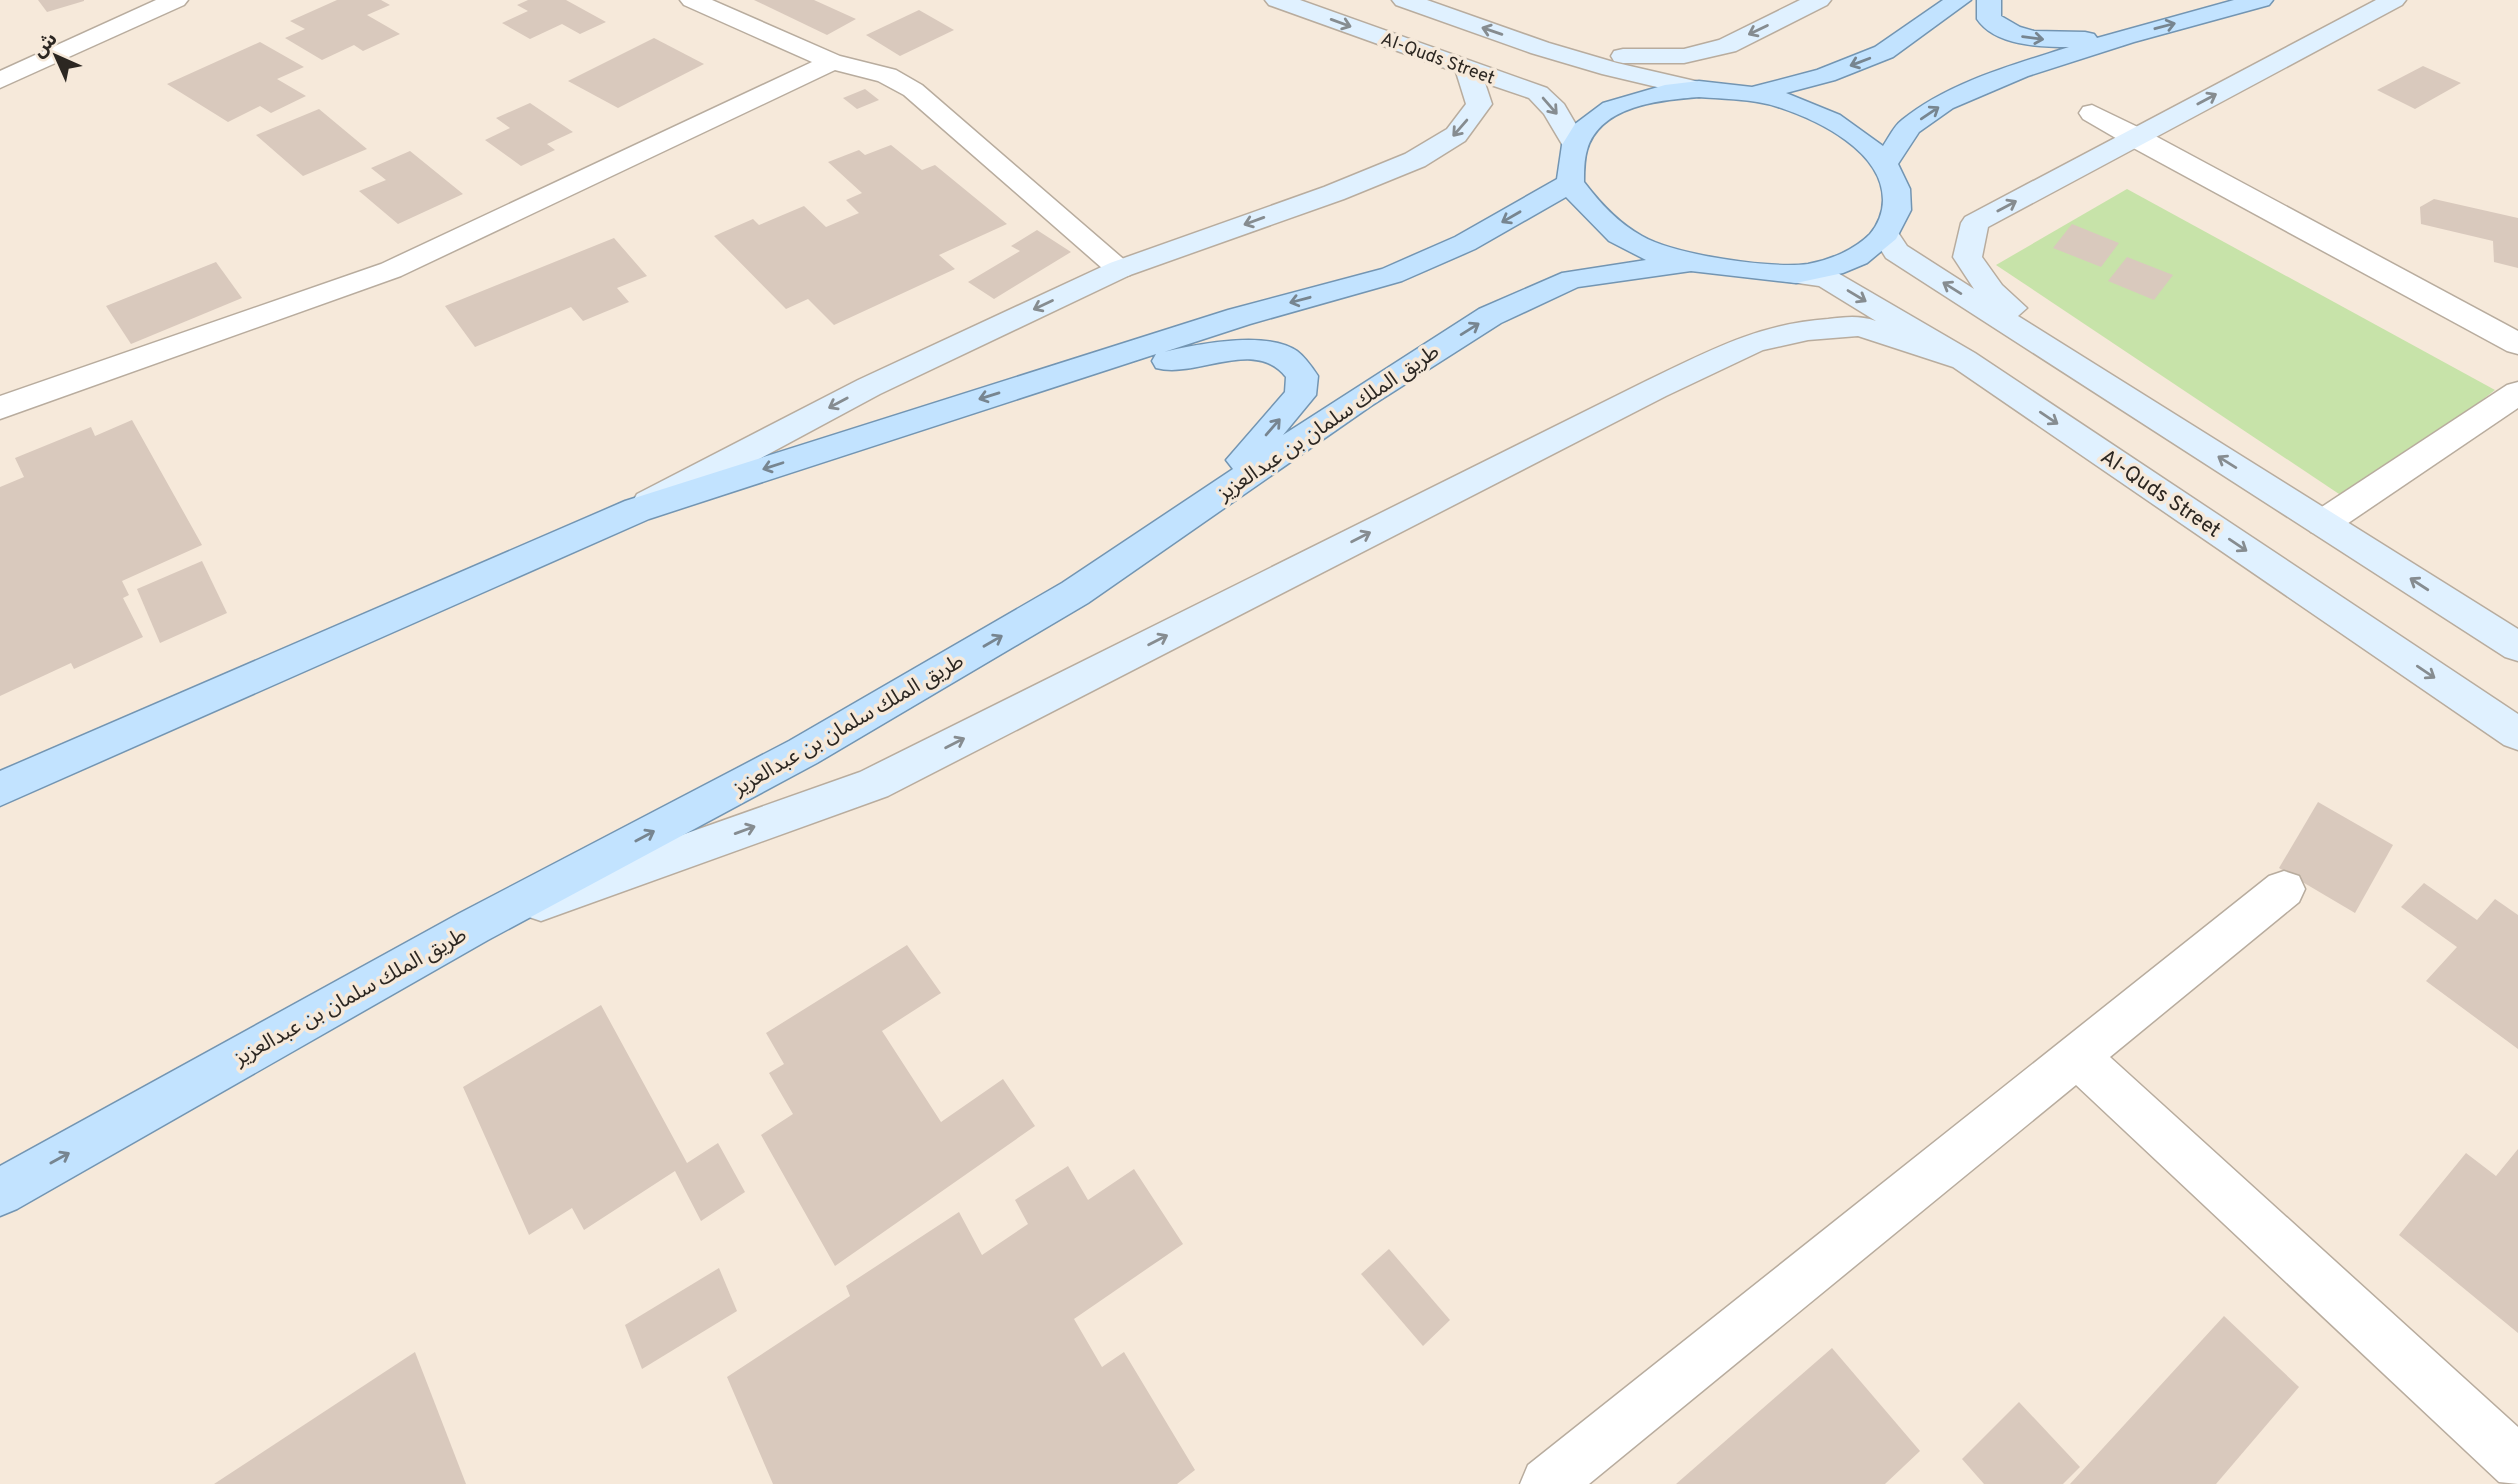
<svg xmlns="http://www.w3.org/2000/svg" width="2518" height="1484" font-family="Overpass,'Noto Sans Arabic',sans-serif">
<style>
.green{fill:#c7e3a9}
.building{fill:#d9c9bd}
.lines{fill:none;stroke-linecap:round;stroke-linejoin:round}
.street-casing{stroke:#b8ac9e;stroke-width:3}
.secondary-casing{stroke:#b8ac9e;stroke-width:3}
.primary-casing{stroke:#7395b2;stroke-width:3}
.street{fill:#fff;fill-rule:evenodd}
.secondary{fill:#e0f1ff;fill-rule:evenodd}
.primary{fill:#c2e3ff;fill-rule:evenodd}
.oneway{stroke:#868c90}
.oneway2{stroke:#778590}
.labels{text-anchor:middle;stroke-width:7;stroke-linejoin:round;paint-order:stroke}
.far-street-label{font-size:18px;fill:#2c2722;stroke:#f6e9da}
.street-label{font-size:21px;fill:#2c2722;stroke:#f6e9da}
</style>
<rect width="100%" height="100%" fill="#f6e9da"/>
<!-- green -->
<polygon class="green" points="2127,189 2495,390 2351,502 1996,265"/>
<!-- building -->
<g class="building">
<polygon points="38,0 84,0 84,1 47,12"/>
<polygon points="337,0 381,0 390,5 367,15 400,34 363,51 354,45 322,60 285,38 305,29 290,21"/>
<polygon points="528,0 566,0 606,22 580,34 562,24 530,39 502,23 528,11 517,5"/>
<polygon points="754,0 814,0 856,19 827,35"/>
<polygon points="919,10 954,30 900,56 866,35"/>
<polygon points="654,38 704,64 618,108 568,81"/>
<polygon points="260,42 304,67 277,79 306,96 271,113 260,106 228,122 167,84"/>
<polygon points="2423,66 2461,83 2415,109 2377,90"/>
<polygon points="865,89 879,100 857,109 843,98"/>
<polygon points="530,103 573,132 547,144 555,150 521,166 485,140 510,128 496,118"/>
<polygon points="319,109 367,149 303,176 256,135"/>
<polygon points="891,145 922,170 935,165 1007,224 939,255 955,269 834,325 808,299 786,309 714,236 753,219 759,225 804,206 826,227 859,213 846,200 862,193 828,162 859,150 865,155"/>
<polygon points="410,151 463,194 398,224 359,191 386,180 371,168"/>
<polygon points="2434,199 2518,218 2518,268 2494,262 2493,241 2421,224 2420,207"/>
<polygon points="2072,224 2119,243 2101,267 2053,248"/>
<polygon points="1037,230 1071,252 994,299 968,282 1020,251 1011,246"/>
<polygon points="614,238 647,276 617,288 629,302 583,321 571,307 475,347 445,306"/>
<polygon points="2127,257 2173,275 2154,300 2108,281"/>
<polygon points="216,262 242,298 131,344 106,306"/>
<polygon points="132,420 202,545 122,581 129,595 123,598 143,637 74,669 71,663 0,696 0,487 24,477 15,458 91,427 95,436"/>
<polygon points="202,561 227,613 160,643 137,589"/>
<polygon points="2318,802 2393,845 2355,913 2279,868"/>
<polygon points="2424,883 2477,920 2495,899 2518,915 2518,1049 2426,981 2457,947 2401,907"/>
<polygon points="907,945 941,993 882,1031 941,1122 1003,1079 1035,1126 835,1266 761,1135 793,1114 769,1073 784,1064 766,1033"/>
<polygon points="601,1005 687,1163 718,1143 745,1192 701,1221 675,1171 584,1230 572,1208 529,1235 463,1087"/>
<polygon points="2518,1149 2518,1333 2399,1235 2466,1153 2496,1176"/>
<polygon points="1068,1166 1088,1200 1134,1169 1183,1244 1074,1319 1102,1367 1124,1352 1195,1470 1177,1484 773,1484 727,1377 850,1296 846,1286 959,1212 982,1255 1028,1224 1015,1200"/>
<polygon points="1389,1249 1450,1320 1423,1346 1361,1274"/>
<polygon points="719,1268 737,1311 642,1369 625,1325"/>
<polygon points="2224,1316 2299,1387 2216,1484 2070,1484"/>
<polygon points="1832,1348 1920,1451 1885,1484 1676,1484"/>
<polygon points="415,1352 466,1484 214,1484"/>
<polygon points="2019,1402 2080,1467 2063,1484 1984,1484 1962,1459"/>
</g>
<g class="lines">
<!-- street casing -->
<g class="street-casing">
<g id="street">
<polygon points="156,0 188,0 184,5 0,88 0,71"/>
<polygon points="680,0 712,0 840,56 896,70 922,85 1135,269 1130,275 1120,278 1110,275 904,95 878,81 835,70 401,276 0,419 0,396 381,264 812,62 684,5"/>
<polygon points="2092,105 2146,131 2518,331 2518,354 2507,351 2126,144 2083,119 2079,113 2083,107"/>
<polygon points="2518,382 2518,408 2335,532 2323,535 2311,532 2306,523 2311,514 2507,385"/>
<polygon points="2284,871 2299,876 2305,889 2299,902 2110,1057 2518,1427 2518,1484 2499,1482 2076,1085 1589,1484 1520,1484 1528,1465 2269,876"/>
</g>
</g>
<!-- secondary casing -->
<g class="secondary-casing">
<g id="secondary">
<polygon points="1265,0 1300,0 1547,88 1564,104 1588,145 1584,151 1575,153 1566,151 1544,114 1529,98 1485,83 1492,104 1465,141 1425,166 1344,199 1130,275 880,394 661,512 649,515 637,512 632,503 637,494 858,380 1110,263 1324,187 1405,154 1447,129 1466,104 1456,72 1269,5"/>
<polygon points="1392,0 1427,0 1549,43 1617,63 1708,84 1712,89 1708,94 1699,97 1602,74 1531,53 1396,5"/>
<polygon points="1800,0 1831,0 1827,5 1736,51 1684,63 1623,63 1614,61 1611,56 1614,51 1623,49 1684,49 1719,40"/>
<polygon points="2376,0 2406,0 2402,5 1988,227 1982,257 2002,285 2027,308 2018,316 2518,629 2518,661 2505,657 1886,258 1871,234 1875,228 1885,225 1895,228 1907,246 1974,289 1953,257 1961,223 1965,217"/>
<path d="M1794,266l42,6 139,81 543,361v36l-14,-5 -551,-378 -95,-31 -50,4 -45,10 -97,46 -778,400 -347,125 -15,-5 -6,-13 6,-13 334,-118 784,-390c63,-30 113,-58 184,-63 17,-2 31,-4 48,2l-57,-35 -35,-5 -5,-6 5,-6z"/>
</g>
</g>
<!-- primary casing -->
<g class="primary-casing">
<path id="primary" d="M1943,0h28l-78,57 -58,23 -49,13 54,22 43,31c6,-9 11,-20 19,-26 47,-38 111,-55 167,-73 -29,0 -74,-1 -92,-28v-19h24v16l19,11 14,4 51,1 9,2 3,4 137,-38h39l-4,5 -135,37 -106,34 -75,32 -34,24 -21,32 12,25 1,21 -15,29 -29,24 -24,10 -47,10 -105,-12 -113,16 -77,36 -130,83 -283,197 -271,160 -329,177 -471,269 -17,7v-50l458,-252 331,-173 273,-158 171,-114 -7,-9 59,-68 1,-15c-32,-40 -89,2 -130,-9l-4,-7 4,-7 -507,165 -649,287v-35l625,-270 603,-191 154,-41 73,-32 102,-58 5,-34 13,-21 28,-21 62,-18 34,-4 53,6 65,-17 58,-23zM1699,97c26,2 54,2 79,10 40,13 105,44 105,93 0,12 -5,25 -13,34 -16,16 -40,26 -62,30 -37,5 -133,-9 -166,-28 -24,-13 -42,-33 -58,-54 0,-11 0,-22 3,-32 13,-45 74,-50 112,-53zM1566,197l43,44 37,19 -84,13 -83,36 -196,126 33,-40 2,-19c-6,-9 -13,-19 -21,-25 -30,-21 -100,-7 -133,1l86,-28 152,-43 73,-32z"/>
</g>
<!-- street -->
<use href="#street" class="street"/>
<!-- secondary -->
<use href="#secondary" class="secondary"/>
<!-- primary -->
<use href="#primary" class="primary"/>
</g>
<!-- one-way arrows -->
<defs><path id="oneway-shaft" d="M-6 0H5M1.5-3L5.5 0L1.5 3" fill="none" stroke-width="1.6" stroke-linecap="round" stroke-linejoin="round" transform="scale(1.75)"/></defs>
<g class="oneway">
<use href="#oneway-shaft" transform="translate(1341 23) rotate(20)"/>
<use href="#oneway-shaft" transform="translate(1758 30) rotate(154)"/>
<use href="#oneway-shaft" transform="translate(1492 31) rotate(-161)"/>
<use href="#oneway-shaft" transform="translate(2207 99) rotate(-28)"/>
<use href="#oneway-shaft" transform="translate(1550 106) rotate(49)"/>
<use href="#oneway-shaft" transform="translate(1460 128) rotate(131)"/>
<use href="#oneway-shaft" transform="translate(2007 206) rotate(-28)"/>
<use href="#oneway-shaft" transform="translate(1254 221) rotate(160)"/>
<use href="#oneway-shaft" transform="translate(1952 288) rotate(-148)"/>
<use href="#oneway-shaft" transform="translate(1857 296) rotate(31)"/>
<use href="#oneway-shaft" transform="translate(1043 305) rotate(155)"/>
<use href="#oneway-shaft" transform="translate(838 403) rotate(152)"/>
<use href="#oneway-shaft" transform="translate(2049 418) rotate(34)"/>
<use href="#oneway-shaft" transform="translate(2227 462) rotate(-148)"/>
<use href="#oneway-shaft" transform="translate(1361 537) rotate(-27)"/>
<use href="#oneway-shaft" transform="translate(2238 545) rotate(34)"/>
<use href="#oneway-shaft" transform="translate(2419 584) rotate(-147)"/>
<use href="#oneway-shaft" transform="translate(1158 640) rotate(-27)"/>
<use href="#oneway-shaft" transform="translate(2426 672) rotate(34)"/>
<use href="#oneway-shaft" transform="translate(955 743) rotate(-27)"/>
<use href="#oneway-shaft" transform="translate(745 830) rotate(-20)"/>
</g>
<g class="oneway2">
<use href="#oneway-shaft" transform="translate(2165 26) rotate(-15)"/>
<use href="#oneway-shaft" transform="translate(2033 38) rotate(8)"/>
<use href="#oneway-shaft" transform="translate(1860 62) rotate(159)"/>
<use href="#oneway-shaft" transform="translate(1930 113) rotate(-34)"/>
<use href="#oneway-shaft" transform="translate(1511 217) rotate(150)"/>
<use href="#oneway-shaft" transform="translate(1300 300) rotate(165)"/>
<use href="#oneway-shaft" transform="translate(1470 329) rotate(-32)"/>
<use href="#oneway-shaft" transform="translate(989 396) rotate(163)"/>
<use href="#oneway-shaft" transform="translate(1273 427) rotate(-49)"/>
<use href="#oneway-shaft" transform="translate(773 466) rotate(162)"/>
<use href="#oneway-shaft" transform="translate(993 641) rotate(-30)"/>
<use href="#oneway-shaft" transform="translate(645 836) rotate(-28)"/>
<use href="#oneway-shaft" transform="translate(60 1158) rotate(-29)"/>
</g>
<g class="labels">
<!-- far-street labels -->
<g class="far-street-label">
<text transform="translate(1438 58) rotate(20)" y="6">Al-Quds Street</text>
</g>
<!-- street labels -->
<g class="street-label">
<text transform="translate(1328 422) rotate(-34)" y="7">طريق الملك سلمان بن عبدالعزيز</text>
<text transform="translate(2161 493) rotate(34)" y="7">Al-Quds Street</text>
<text transform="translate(848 724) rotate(-30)" y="7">طريق الملك سلمان بن عبدالعزيز</text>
<text transform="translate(350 996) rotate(-29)" y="7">طريق الملك سلمان بن عبدالعزيز</text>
</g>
</g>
<!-- north arrow -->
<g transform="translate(56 56) rotate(315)" stroke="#f6e9da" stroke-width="5" paint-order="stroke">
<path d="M0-5L12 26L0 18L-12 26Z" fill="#2c2722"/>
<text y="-10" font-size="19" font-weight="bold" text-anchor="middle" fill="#2c2722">ش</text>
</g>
</svg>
